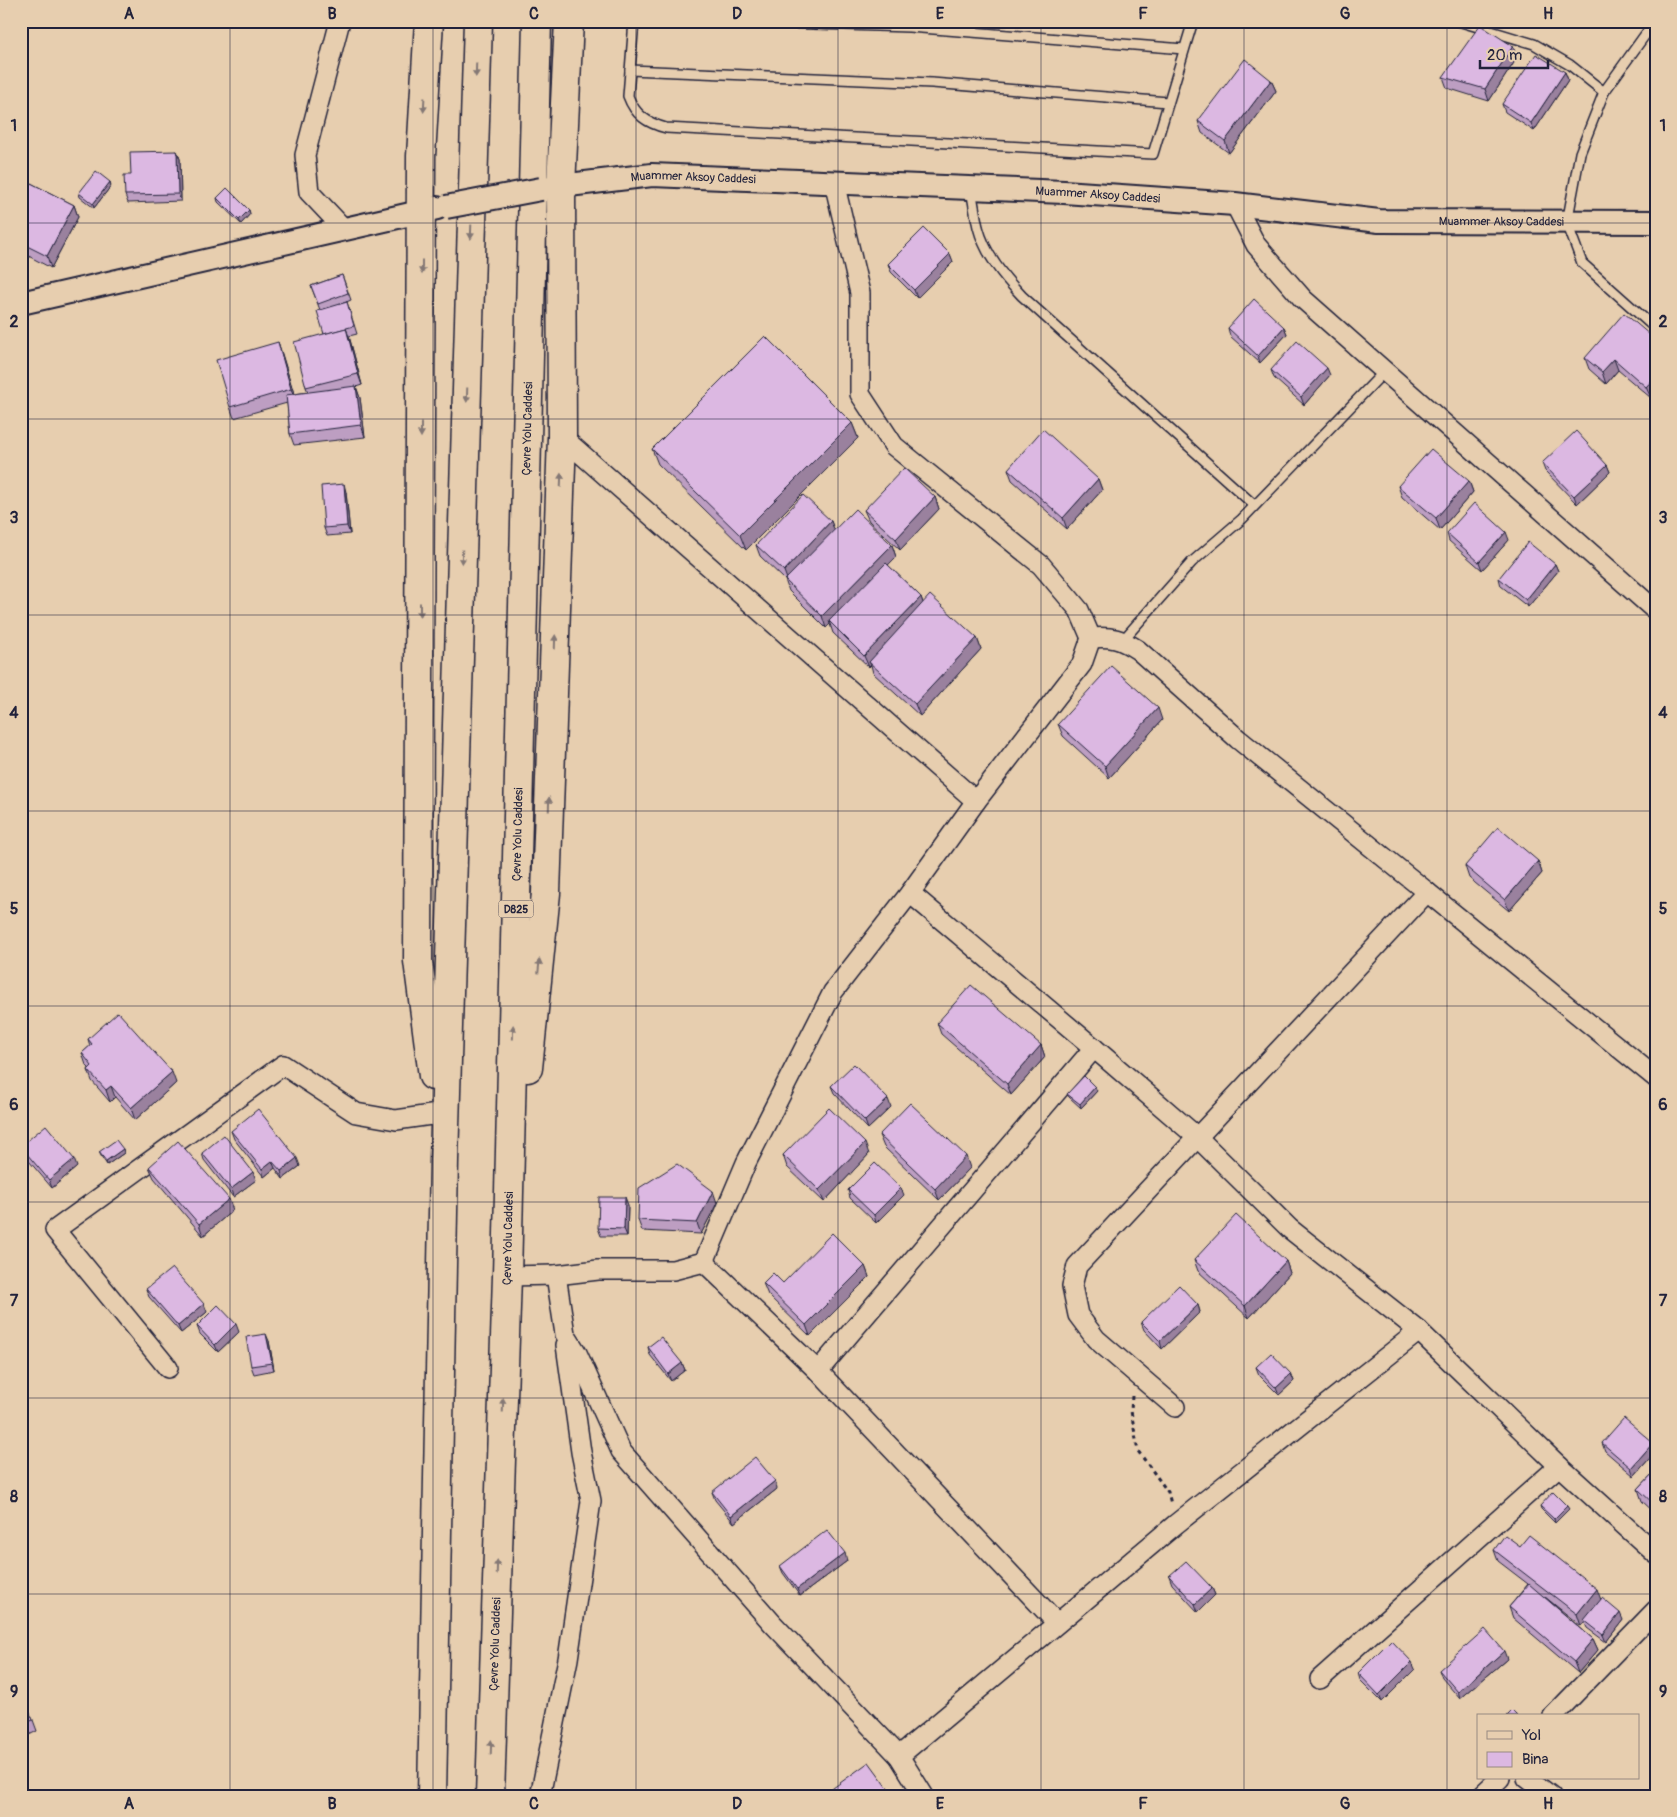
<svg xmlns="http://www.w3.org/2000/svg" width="1677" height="1817" font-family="Pangolin,sans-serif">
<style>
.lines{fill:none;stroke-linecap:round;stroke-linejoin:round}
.service-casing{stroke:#22223b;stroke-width:12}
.minor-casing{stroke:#22223b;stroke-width:22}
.tertiary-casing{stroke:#22223b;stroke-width:26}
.trunk-casing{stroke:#22223b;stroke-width:31}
.path{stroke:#22223b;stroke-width:3;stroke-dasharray:4 4;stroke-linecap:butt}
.service{stroke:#e7ceaf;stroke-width:9}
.minor{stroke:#e7ceaf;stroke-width:19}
.tertiary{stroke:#e7ceaf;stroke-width:22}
.trunk{stroke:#e7ceaf;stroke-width:28}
.tertiary-bridge-casing{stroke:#22223b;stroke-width:26;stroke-linecap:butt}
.tertiary-bridge{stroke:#e7ceaf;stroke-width:22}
.wall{fill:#bd9ec2;stroke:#22223b}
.shaded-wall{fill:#9a819e;stroke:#22223b}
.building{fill:#dcb8e2;stroke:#22223b}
.oneway{fill:#847875}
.grid{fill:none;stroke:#22223b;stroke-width:1;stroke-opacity:0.55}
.labels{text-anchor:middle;stroke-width:5;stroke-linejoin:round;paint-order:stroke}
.shield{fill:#e7ceaf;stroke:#5d565e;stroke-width:1}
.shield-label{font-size:11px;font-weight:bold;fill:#22223b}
.street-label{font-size:12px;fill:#22223b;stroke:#e7ceaf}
.neatline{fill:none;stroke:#22223b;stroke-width:2}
.grid-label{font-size:16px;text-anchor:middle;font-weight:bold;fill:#22223b}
</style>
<rect width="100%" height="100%" fill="#e7ceaf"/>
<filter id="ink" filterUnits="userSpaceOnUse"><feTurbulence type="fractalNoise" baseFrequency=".02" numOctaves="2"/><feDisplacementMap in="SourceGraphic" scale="10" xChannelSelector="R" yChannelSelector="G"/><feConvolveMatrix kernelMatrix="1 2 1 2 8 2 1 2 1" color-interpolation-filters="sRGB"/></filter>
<g filter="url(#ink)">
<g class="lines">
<!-- service casing -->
<g class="service-casing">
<g id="service">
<path d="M634,21l-6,75c7,19 19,27 38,32l487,26 40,-133"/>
<polyline points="714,21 909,27 1184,49"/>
<polyline points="1458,21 1534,44 1570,65 1604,92"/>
<polyline points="1655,21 1604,92 1580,153 1567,223 1582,263 1656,329"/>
<polyline points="630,70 932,83 1168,102"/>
<path d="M971,188c2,13 4,26 7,39 7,27 25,49 44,69l232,209"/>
<polyline points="1123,640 1192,562 1242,519 1385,371"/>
</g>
</g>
<!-- minor casing -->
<g class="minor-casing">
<g id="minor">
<polyline points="340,21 305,155 309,192 344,229"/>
<polyline points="1235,204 1256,245 1303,299 1656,611"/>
<polyline points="562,437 976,801"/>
<path d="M1091,638c21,-2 30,1 47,12l100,89 189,153 -350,374 -5,20 6,29 18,24 79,68"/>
<polyline points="1427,892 1656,1078"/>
<polyline points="910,893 1094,1048 1197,1137 1290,1229 1419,1331 1559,1466 1656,1554"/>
<polyline points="704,1262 818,1371 1057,1623"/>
<polyline points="556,1275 598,1270 673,1270 704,1262 746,1163 833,992 910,893 976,801 1082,664 1091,638 1079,610 1041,565 894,446 860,394 860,293 834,182"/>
<polyline points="507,1276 556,1275 565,1334 577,1353 621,1451 773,1624 899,1756 924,1796"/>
<polyline points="168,1368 55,1230 283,1065 356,1113 396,1120 438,1114"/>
<polyline points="818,1371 1094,1048"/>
<polyline points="1320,1679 1559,1466"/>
<polyline points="1553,1716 1656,1610"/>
<polyline points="899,1756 1176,1524 1419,1331"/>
<polyline points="1527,1778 1551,1796"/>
<polyline points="540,1796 568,1659 591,1501 581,1452 566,1345"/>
<polyline points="1481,1796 1500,1778"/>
</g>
</g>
<!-- tertiary casing -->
<g class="tertiary-casing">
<g id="tertiary">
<path id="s1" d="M544,188l108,-13 412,17 171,12 144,17 277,1"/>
<polyline points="21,303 437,208"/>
</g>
</g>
<!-- trunk casing -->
<g class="trunk-casing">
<g id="trunk">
<polyline points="429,21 421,156 418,961 433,1076"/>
<polyline points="528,1068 546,893 562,437 561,186 569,21"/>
<polyline points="432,1796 444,1160 478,21"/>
<path id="s2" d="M490,1796l17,-520 30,-1255"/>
</g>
</g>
<!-- path -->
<polyline class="path" points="1132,1396 1131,1411 1138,1451 1168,1492 1171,1504"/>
<!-- service -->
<use href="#service" class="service"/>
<!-- minor -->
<use href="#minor" class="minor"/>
<!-- tertiary -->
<use href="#tertiary" class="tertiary"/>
<!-- trunk -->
<use href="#trunk" class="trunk"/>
<!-- tertiary-bridge casing -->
<g class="tertiary-bridge-casing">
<polyline id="tertiary-bridge" points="446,207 541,189"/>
</g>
<!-- tertiary-bridge -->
<use href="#tertiary-bridge" class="tertiary-bridge"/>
</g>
<!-- wall -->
<g class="wall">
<polygon points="1517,58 1489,101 1447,88 1443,77"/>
<polygon points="1565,72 1568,80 1534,131 1505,112 1502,104"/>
<polygon points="1271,80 1276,91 1229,153 1202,133 1198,121"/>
<polygon points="177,151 180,159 181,201 128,203 125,195 131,175"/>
<polygon points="21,178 74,205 78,217 51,268 21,252"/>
<polygon points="110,182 111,186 94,208 80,197 79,193"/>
<polygon points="217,198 249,210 250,214 241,224 218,202"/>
<polygon points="950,254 953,262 917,298 891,272 888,264"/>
<polygon points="342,275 351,300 339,305 347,302 357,334 349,336 362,385 356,387 360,398 365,437 294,445 290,434 287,403 234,418 230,407 278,342 294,394 308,392 306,387 324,334 320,310 311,286"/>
<polygon points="1284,327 1287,334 1260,363 1230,336 1228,328"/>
<polygon points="1656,340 1656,392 1651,398 1618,370 1606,384 1589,369 1585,358"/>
<polygon points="1271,370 1330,375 1304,405 1274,378"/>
<polygon points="852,423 858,438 746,550 658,464 652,449"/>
<polygon points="1542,463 1607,465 1610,472 1577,504 1545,471"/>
<polygon points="1008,469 1098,479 1102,490 1067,529 1012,480"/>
<polygon points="1469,481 1473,492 1440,530 1402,497 1398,486"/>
<polygon points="346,492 350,534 327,536 324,528"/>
<polygon points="935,497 939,509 900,550 869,521 864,510"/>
<polygon points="831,521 834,530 892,545 896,557 888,565 921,597 923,603 977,638 981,649 920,716 873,673 871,665 869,667 833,633 830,624 826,628 789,591 785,580 760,556 756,545"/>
<polygon points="1447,533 1509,540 1482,570 1449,541"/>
<polygon points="1555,564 1558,571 1528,607 1501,586 1499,578"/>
<polygon points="1162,720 1109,778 1063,736 1058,724"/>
<polygon points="1538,861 1542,873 1509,911 1469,878 1465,866"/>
<polygon points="937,1023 1041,1045 1045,1057 1011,1095 941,1034"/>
<polygon points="88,1039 176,1083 135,1120 115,1097 110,1102 92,1081 88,1070 89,1068 86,1065 82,1053 90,1046"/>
<polygon points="831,1086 891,1107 868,1129 834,1093"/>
<polygon points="1097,1091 1081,1108 1069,1097 1067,1094"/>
<polygon points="231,1131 300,1166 283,1179 275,1168 264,1177 234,1139"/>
<polygon points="879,1135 970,1168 939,1200 884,1147"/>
<polygon points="21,1146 77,1167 52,1188 23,1154"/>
<polygon points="123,1149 124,1153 107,1165 101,1156 99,1152"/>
<polygon points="202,1153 256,1180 233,1197 204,1160"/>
<polygon points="869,1154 824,1202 787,1167 783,1155"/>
<polygon points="149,1167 233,1210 203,1236 154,1178"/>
<polygon points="848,1190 904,1195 876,1223 850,1198"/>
<polygon points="717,1203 701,1234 642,1231 638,1220"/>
<polygon points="628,1205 627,1236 601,1236 598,1228"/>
<polygon points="1194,1260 1286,1261 1290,1273 1249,1318 1198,1271"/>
<polygon points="865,1266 869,1277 810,1336 768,1295 763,1283 783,1283"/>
<polygon points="146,1289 207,1312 181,1333 149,1297"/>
<polygon points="1198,1305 1200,1312 1162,1349 1144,1330 1141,1322"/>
<polygon points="197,1326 239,1332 218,1352 200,1334"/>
<polygon points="269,1341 274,1370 254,1374 251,1366"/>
<polygon points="648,1347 682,1363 685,1370 671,1381 650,1355"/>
<polygon points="1256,1367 1291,1374 1294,1381 1279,1395 1259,1375"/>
<polygon points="1602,1443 1656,1451 1634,1476 1605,1451"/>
<polygon points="1656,1470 1656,1514 1642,1501 1638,1489"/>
<polygon points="777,1489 734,1523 715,1500 712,1492"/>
<polygon points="1540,1506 1569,1509 1555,1523 1541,1509"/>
<polygon points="1520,1546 1601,1599 1623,1620 1606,1642 1587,1628 1584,1621 1581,1626 1545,1597 1593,1639 1598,1650 1578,1673 1513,1618 1509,1607 1528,1584 1498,1561 1494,1550"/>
<polygon points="847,1561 800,1596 783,1573 780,1566"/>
<polygon points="1169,1576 1212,1588 1215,1595 1198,1612 1172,1584"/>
<polygon points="1507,1659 1460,1699 1442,1678 1439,1670"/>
<polygon points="1415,1669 1382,1702 1360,1680 1358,1673"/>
<polygon points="21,1694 33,1720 37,1731 21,1739"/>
</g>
<!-- shaded-wall -->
<g class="shaded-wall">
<polygon points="1513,46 1517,58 1489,101 1485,89"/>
<polygon points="1565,72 1568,80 1534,131 1531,123"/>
<polygon points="1271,80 1276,91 1229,153 1225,141"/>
<polygon points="177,151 180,159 181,201 178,194"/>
<polygon points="110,182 111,186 94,208 93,204"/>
<polygon points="74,205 78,217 51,268 47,256"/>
<polygon points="249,210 250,214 241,224 239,220"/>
<polygon points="950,254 953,262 917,298 914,290"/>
<polygon points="1284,327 1287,334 1260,363 1258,356"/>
<polygon points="346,328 350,340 362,385 358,374"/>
<polygon points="278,342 282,354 296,400 291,389"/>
<polygon points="1614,359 1618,370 1606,384 1602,372"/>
<polygon points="1327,368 1330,375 1304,405 1301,397"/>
<polygon points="1656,376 1656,392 1651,398 1646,387"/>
<polygon points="356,386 360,398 365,437 361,425"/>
<polygon points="852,423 858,438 746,550 740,535"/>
<polygon points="1607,465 1610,472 1577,504 1574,496"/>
<polygon points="1098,479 1102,490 1067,529 1063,518"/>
<polygon points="1469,481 1473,492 1440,530 1436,518"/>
<polygon points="344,484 346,492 350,534 347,526"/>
<polygon points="935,497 939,509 900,550 896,539"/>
<polygon points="831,521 835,532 788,582 784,571"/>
<polygon points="1506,532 1509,540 1482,570 1479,562"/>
<polygon points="892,545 896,557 831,623 829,621 830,624 826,628 822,616"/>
<polygon points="1555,564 1558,571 1528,607 1526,600"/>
<polygon points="921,597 925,609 869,662 871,665 869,667 864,656"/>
<polygon points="977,638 981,649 920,716 915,704"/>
<polygon points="1158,708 1162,720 1109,778 1105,766"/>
<polygon points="1538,861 1542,873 1509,911 1505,900"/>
<polygon points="1041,1045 1045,1057 1011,1095 1007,1084"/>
<polygon points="172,1072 176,1083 135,1120 131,1108"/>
<polygon points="111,1086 115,1097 110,1102 106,1090"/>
<polygon points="1095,1087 1097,1091 1081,1108 1080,1104"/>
<polygon points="888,1099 891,1107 868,1129 865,1121"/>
<polygon points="865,1143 869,1154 824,1202 819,1190"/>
<polygon points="123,1149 124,1153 107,1165 106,1161"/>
<polygon points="966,1156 970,1168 939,1200 935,1189"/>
<polygon points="297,1158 300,1166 283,1179 281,1171"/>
<polygon points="74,1159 77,1167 52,1188 49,1180"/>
<polygon points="272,1161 275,1168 264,1177 262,1169"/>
<polygon points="253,1172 256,1180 233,1197 231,1189"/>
<polygon points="901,1188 904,1195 876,1223 874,1215"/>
<polygon points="713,1191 717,1203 701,1234 697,1223"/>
<polygon points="625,1197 628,1205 627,1236 624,1229"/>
<polygon points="229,1199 233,1210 203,1236 199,1224"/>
<polygon points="1286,1261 1290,1273 1249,1318 1245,1306"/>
<polygon points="865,1266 869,1277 810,1336 806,1325"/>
<polygon points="204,1304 207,1312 181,1333 178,1326"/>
<polygon points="1198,1305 1200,1312 1162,1349 1160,1341"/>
<polygon points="236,1324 239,1332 218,1352 215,1345"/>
<polygon points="266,1334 269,1341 274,1370 272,1363"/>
<polygon points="682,1363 685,1370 671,1381 668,1374"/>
<polygon points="1291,1374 1294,1381 1279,1395 1276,1388"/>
<polygon points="1653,1443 1656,1451 1634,1476 1631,1468"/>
<polygon points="775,1481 777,1489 734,1523 731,1516"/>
<polygon points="1567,1506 1569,1509 1555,1523 1554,1519"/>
<polygon points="845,1553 847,1561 800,1596 797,1589"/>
<polygon points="1212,1588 1215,1595 1198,1612 1195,1604"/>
<polygon points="1597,1589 1601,1600 1581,1626 1577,1614"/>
<polygon points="1620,1613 1623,1620 1606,1642 1603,1635"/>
<polygon points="1593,1639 1598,1650 1578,1673 1574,1662"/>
<polygon points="1504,1651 1507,1659 1460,1699 1458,1692"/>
<polygon points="1412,1662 1415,1669 1382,1702 1379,1695"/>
</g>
<!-- building -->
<g class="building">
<polygon points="1480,25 1513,46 1485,89 1443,77"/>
<polygon points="1536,54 1565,72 1531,123 1502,104"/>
<polygon points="1245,59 1271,80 1225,141 1198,121"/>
<polygon points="177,151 178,194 125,195 124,175 131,175 130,152"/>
<polygon points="96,171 110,182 93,204 79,193"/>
<polygon points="21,178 74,205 47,256 21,243"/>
<polygon points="227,188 249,210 239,220 217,198"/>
<polygon points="924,228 950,254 914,290 888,264"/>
<polygon points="342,275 348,293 318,304 311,286"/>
<polygon points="1254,299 1284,327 1258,356 1228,328"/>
<polygon points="347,302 354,326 324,334 317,311"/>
<polygon points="1624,313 1656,340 1656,376 1646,387 1614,359 1602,372 1585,358"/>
<polygon points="346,328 358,374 306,387 294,342"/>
<polygon points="765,336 852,423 740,535 652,449"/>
<polygon points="1297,341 1327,368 1301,397 1271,370"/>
<polygon points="278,342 291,389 230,407 216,360"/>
<polygon points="356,386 361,425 290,434 286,395"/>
<polygon points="1043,429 1098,479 1063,518 1008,469"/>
<polygon points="1576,431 1607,465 1574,496 1542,463"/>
<polygon points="1431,449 1469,481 1436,518 1398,486"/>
<polygon points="904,468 935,497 896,539 864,510"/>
<polygon points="344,484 347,526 324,528 321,486"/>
<polygon points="803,495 831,521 784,571 756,545"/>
<polygon points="1474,503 1506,532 1479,562 1447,533"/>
<polygon points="855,509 892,545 822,616 785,580"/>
<polygon points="1528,542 1555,564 1526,600 1499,578"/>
<polygon points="886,563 921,597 864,656 829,621"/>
<polygon points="930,595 977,638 915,704 869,662"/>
<polygon points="1111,666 1158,708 1105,766 1058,724"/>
<polygon points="1498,827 1538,861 1505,900 1465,866"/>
<polygon points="971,985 1041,1045 1007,1084 937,1023"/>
<polygon points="118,1012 172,1072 131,1108 111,1086 106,1090 88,1070 92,1066 82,1053 92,1044 88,1039"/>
<polygon points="854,1064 888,1099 865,1121 831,1086"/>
<polygon points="1084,1076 1095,1087 1080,1104 1067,1094"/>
<polygon points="910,1103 966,1156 935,1189 879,1135"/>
<polygon points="829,1108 865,1143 819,1190 783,1155"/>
<polygon points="258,1109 297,1158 281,1171 272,1161 262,1169 231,1131"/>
<polygon points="46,1125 74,1159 49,1180 21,1147 21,1146"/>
<polygon points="224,1135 253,1172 231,1189 202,1153"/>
<polygon points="116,1140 123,1149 106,1161 99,1152"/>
<polygon points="178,1141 229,1199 199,1224 149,1167"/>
<polygon points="875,1163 901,1188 874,1215 848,1190"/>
<polygon points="677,1164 713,1191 697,1223 638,1220 639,1188"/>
<polygon points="599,1197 625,1197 624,1229 598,1228"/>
<polygon points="1236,1215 1286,1261 1245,1306 1194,1260"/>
<polygon points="832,1233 865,1266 806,1325 763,1283 773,1273 783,1283"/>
<polygon points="172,1268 204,1304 178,1326 146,1289"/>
<polygon points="1179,1285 1198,1305 1160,1341 1141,1322"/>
<polygon points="218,1305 236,1324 215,1345 197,1326"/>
<polygon points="266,1334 272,1363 251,1366 246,1337"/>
<polygon points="661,1337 682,1363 668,1374 648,1347"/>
<polygon points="1271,1353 1291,1374 1276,1388 1256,1367"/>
<polygon points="1624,1418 1653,1443 1631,1468 1602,1443"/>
<polygon points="755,1457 775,1481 731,1516 712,1492"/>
<polygon points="1656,1470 1656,1506 1638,1489"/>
<polygon points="1553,1492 1567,1506 1554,1519 1540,1506"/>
<polygon points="827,1530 845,1553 797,1589 780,1566"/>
<polygon points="1505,1535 1520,1546 1529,1535 1597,1589 1577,1614 1494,1550"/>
<polygon points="1186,1561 1212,1588 1195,1604 1169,1576"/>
<polygon points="1529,1584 1593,1639 1574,1662 1509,1607"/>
<polygon points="1602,1598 1620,1613 1603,1635 1584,1620"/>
<polygon points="1485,1629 1504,1651 1458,1692 1439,1670"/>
<polygon points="1391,1640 1412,1662 1379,1695 1358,1673"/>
<polygon points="21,1694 33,1720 21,1725"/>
<polygon points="1512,1711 1517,1716 1507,1716"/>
<polygon points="869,1762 894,1796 832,1796 829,1791"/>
</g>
<!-- one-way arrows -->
<defs><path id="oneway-solid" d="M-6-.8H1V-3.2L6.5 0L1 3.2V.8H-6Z" transform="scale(1.25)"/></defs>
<g class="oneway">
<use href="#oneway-solid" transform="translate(476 70) rotate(92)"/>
<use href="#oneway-solid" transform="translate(424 105) rotate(93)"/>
<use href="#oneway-solid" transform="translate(471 232) rotate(92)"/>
<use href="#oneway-solid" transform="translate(422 267) rotate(90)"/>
<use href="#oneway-solid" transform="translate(467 395) rotate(92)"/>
<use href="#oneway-solid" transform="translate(421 430) rotate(90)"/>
<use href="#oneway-solid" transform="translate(561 480) rotate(-88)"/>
<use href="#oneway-solid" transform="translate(462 557) rotate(92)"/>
<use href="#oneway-solid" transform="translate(420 610) rotate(90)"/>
<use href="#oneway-solid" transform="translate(555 642) rotate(-88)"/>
<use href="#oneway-solid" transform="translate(549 804) rotate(-88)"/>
<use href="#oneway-solid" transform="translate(539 966) rotate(-84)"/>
<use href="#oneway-solid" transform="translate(513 1032) rotate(-89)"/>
<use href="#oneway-solid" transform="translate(503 1405) rotate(-88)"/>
<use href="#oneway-solid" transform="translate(497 1567) rotate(-88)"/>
<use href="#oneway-solid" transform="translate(491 1747) rotate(-88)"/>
</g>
</g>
<!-- grid -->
<path class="grid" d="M230,21v1775M433,21v1775M636,21v1775M838,21v1775M1041,21v1775M1244,21v1775M1447,21v1775M21,223h1635M21,419h1635M21,615h1635M21,811h1635M21,1006h1635M21,1202h1635M21,1398h1635M21,1594h1635"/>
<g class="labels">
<!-- shield labels -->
<rect class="shield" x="498.5" y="900.5" width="35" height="17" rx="4"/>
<g class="shield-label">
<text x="516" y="913">D825</text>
</g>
<!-- street labels -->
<g class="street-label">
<text dy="4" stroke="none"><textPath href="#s1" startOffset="150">Muammer Aksoy Caddesi</textPath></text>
<text dy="4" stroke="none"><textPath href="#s1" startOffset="555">Muammer Aksoy Caddesi</textPath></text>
<text dy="4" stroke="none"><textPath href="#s1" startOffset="960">Muammer Aksoy Caddesi</textPath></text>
<text dy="4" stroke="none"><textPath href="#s2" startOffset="1368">Çevre Yolu Caddesi</textPath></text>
<text dy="4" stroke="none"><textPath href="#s2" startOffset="962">Çevre Yolu Caddesi</textPath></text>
<text dy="4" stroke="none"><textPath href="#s2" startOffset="558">Çevre Yolu Caddesi</textPath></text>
<text dy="4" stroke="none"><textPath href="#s2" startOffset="152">Çevre Yolu Caddesi</textPath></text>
</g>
</g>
<!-- margin -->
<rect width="1677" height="1817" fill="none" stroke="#e7ceaf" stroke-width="55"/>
<!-- legend -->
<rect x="1477" y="1714" width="162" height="65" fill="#e7ceaf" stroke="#988981"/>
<rect x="1487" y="1731" width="25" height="8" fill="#e7ceaf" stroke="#988981"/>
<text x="1522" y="1740" font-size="15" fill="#22223b">Yol</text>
<rect x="1487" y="1752" width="25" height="15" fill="#dcb8e2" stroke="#988981"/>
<text x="1522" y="1764" font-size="15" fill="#22223b">Bina</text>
<!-- scale -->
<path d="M1480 60v8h68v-8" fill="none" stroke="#22223b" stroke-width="2.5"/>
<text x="1487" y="60" font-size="15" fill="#22223b" stroke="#e7ceaf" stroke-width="4" paint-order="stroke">20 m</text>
<rect x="28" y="28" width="1622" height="1762" class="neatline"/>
<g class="grid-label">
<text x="129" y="19">A</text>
<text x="332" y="19">B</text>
<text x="534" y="19">C</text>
<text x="737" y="19">D</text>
<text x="940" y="19">E</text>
<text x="1143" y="19">F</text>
<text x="1345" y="19">G</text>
<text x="1548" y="19">H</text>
<text x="14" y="131">1</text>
<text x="1663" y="131">1</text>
<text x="14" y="327">2</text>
<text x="1663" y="327">2</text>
<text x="14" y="523">3</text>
<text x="1663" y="523">3</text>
<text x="14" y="718">4</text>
<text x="1663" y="718">4</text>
<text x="14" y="914">5</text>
<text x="1663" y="914">5</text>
<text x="14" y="1110">6</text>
<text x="1663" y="1110">6</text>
<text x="14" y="1306">7</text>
<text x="1663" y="1306">7</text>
<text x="14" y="1502">8</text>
<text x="1663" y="1502">8</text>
<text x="14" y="1697">9</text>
<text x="1663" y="1697">9</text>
<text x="129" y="1809">A</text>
<text x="332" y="1809">B</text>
<text x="534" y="1809">C</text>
<text x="737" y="1809">D</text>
<text x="940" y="1809">E</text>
<text x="1143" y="1809">F</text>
<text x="1345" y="1809">G</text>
<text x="1548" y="1809">H</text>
</g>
</svg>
